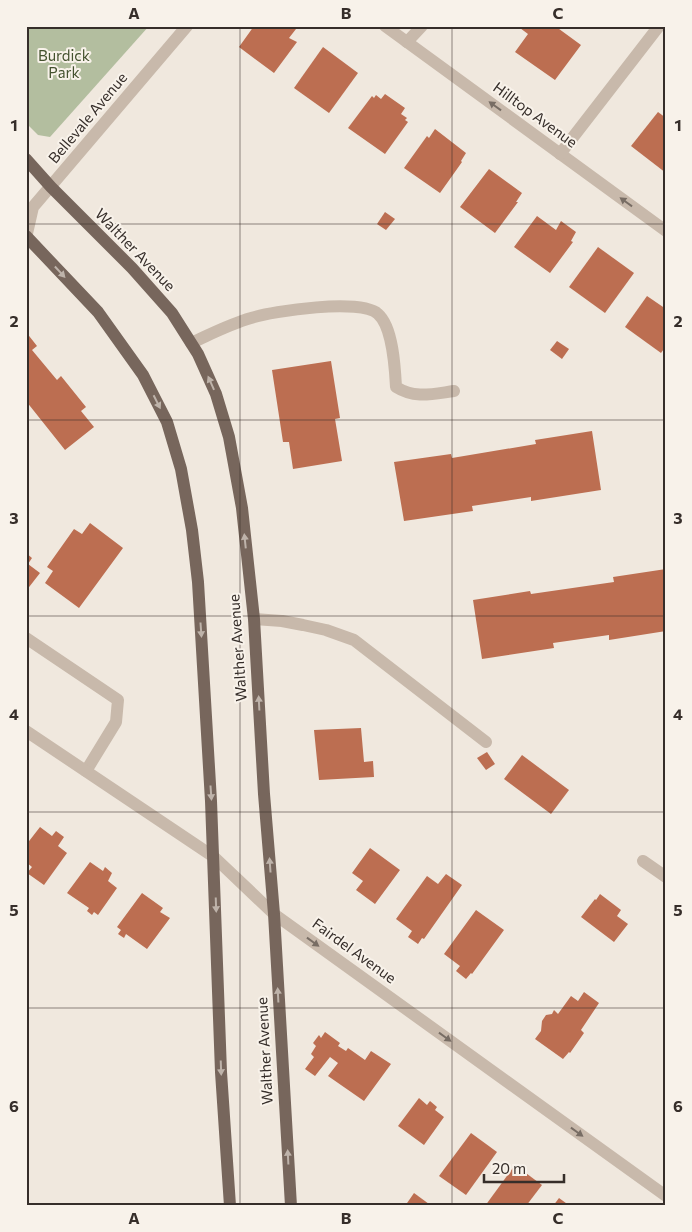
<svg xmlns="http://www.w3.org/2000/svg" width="692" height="1232" font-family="Commissioner,sans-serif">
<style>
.green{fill:#b3be9f}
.building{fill:#bc6e51}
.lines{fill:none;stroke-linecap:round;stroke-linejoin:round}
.minor{stroke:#c8b9ab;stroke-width:12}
.major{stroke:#77665c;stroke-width:12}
.oneway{fill:#786d64}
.oneway2{fill:#beb3aa}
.grid{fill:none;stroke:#362e2a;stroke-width:1;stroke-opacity:0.55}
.labels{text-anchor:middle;stroke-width:4;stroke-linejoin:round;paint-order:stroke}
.park-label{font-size:15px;fill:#44522f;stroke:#f8f2ea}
.street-label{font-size:15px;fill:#362e2a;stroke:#f8f2ea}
.neatline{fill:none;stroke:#362e2a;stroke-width:2}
.grid-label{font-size:16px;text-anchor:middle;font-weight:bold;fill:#362e2a}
</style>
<rect width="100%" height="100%" fill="#f0e8de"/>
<!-- green -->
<polygon class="green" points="26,26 149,26 50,137 38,135 26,123"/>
<!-- building -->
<g class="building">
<polygon points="254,26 293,26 296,29 289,38 297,42 274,73 239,47"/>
<polygon points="522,26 555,26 581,45 555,80 515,52 528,34 520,28"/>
<polygon points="323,47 358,73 329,113 294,88"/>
<polygon points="385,94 405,108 401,114 407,118 405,120 408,122 385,154 348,128 372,96 374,98 376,95 381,99"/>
<polygon points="658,112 666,118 666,173 631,146"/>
<polygon points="435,129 466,153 461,161 462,162 440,193 404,168 427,136 429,138"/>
<polygon points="489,169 522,193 516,202 518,202 495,233 460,207"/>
<polygon points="385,212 395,219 386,230 377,224"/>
<polygon points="537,216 556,230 561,221 576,232 571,241 573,242 550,273 514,247"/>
<polygon points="598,247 634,273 605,313 569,287"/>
<polygon points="647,296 666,309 666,346 661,353 625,327"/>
<polygon points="26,332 37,346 32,350 57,380 61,376 86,407 81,411 94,427 65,450 26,401"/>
<polygon points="557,341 569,349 562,359 550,350"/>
<polygon points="331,361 340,418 335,419 342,461 293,469 289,442 283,442 272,370"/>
<polygon points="592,431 601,490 531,501 531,497 472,506 473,511 404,521 394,462 451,454 452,458 536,444 535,440"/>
<polygon points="90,523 123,548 79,608 45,583 53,571 47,567 74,529 82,534"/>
<polygon points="26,553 32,558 28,564 40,573 26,591"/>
<polygon points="666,569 666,631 609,640 609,635 553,643 554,648 482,659 473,600 530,591 531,594 614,582 613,577"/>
<polygon points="361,728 364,762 373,761 374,777 319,780 314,730"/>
<polygon points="487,752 495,764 486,770 477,758"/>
<polygon points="522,755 569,790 551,814 504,779"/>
<polygon points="40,827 52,836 56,831 64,837 58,846 67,853 44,885 27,873 32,867 26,862 26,845"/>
<polygon points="370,848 400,870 375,904 356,890 363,881 352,873"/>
<polygon points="90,862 103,871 105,867 112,873 108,881 117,888 98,915 94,912 92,915 87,911 89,908 67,893"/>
<polygon points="446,874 462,885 424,939 422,938 418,944 408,937 412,931 396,919 427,876 438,884"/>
<polygon points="142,893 163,908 160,912 170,918 147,949 126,934 124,938 118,934 121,930 117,927"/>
<polygon points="600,894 621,910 617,916 628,924 614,942 581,917 595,899 596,900"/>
<polygon points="476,910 504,930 472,974 471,973 466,979 456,971 460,966 444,954"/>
<polygon points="584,992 599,1003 581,1030 584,1033 570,1053 569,1052 563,1059 535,1039 541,1031 542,1021 546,1015 552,1014 554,1010 558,1014 571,996 578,1001"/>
<polygon points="325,1032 340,1043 338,1046 346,1051 348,1048 365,1060 371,1051 391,1064 364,1101 328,1076 338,1063 330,1057 315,1076 305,1069 314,1057 311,1054 316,1046 313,1043 319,1035 321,1038"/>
<polygon points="419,1098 427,1105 430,1101 437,1107 435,1110 444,1117 424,1145 398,1126"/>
<polygon points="471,1133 497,1152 466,1195 439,1176"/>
<polygon points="515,1165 542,1185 526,1206 485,1206"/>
<polygon points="414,1193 429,1204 427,1206 405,1206"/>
<polygon points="559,1198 570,1206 553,1206"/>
</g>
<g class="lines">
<!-- minor -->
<g class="minor">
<polyline points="385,26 666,231"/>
<polyline points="407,42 422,26"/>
<polyline points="560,154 659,26"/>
<polyline points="26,238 33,207 187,26"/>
<path d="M191,343c20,-9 39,-19 60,-25 22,-7 110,-20 127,-4 15,13 17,54 18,73 19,12 36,7 58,4"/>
<polyline points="254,619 282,621 303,625 326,630 354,640 486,742"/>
<polyline points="26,638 118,700 116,722 86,771"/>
<polyline points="26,731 214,857 274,914 666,1196"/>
<polyline points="643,861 666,877"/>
</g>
<!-- major -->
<g class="major">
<polyline points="26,159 51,187 132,268 172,313 198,354 216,394 229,437 242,508 254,619 264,794 274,914 291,1206"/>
<polyline points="26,236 98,312 143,375 167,422 181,469 192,530 198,582 211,801 221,1072 230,1206"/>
</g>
</g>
<!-- one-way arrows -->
<defs><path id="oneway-solid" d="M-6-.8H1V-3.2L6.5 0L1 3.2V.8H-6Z" transform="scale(1.25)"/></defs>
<g class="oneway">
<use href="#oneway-solid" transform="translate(495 106) rotate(-144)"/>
<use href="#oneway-solid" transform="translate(626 202) rotate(-144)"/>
<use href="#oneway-solid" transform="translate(313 942) rotate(36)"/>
<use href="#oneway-solid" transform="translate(445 1037) rotate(36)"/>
<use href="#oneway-solid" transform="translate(577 1132) rotate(36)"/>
</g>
<g class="oneway2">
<use href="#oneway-solid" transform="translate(60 272) rotate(47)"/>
<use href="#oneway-solid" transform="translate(211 383) rotate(-114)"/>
<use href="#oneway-solid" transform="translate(157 402) rotate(63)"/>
<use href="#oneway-solid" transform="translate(245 541) rotate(-96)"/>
<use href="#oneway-solid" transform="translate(201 630) rotate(86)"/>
<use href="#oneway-solid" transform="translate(259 703) rotate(-93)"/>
<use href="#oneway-solid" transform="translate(211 793) rotate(86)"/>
<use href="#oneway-solid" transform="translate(270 865) rotate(-94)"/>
<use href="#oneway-solid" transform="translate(216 905) rotate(88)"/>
<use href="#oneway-solid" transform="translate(278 995) rotate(-93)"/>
<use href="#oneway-solid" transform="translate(221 1068) rotate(88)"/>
<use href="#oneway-solid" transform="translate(288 1157) rotate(-93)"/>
</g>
<!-- grid -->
<path class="grid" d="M240,26v1180M452,26v1180M26,224h640M26,420h640M26,616h640M26,812h640M26,1008h640"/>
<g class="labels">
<!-- park labels -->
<g class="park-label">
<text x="64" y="61">Burdick<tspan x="64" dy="17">Park</tspan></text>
</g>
<!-- street labels -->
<g class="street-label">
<text transform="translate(535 115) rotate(36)" y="5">Hilltop Avenue</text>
<text transform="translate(88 118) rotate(-50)" y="5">Bellevale Avenue</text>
<text transform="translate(135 250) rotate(46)" y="5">Walther Avenue</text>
<text transform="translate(238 648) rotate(-94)" y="5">Walther Avenue</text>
<text transform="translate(354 951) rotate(36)" y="5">Fairdel Avenue</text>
<text transform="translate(265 1051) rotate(-93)" y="5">Walther Avenue</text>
</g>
</g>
<!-- border -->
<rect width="692" height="1232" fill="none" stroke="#f8f2ea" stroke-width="55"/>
<!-- scale -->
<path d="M484 1174v8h80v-8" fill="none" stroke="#362e2a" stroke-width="2.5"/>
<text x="492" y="1174" font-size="15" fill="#362e2a" stroke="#f8f2ea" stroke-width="4" paint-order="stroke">20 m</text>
<rect x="28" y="28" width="636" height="1176" class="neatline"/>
<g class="grid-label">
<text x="134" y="19">A</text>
<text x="346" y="19">B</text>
<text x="558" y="19">C</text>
<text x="14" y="131">1</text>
<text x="678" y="131">1</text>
<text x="14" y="327">2</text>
<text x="678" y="327">2</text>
<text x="14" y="524">3</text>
<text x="678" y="524">3</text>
<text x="14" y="720">4</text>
<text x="678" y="720">4</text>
<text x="14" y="916">5</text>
<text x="678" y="916">5</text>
<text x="14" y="1112">6</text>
<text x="678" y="1112">6</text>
<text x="134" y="1224">A</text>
<text x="346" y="1224">B</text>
<text x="558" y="1224">C</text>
</g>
</svg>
